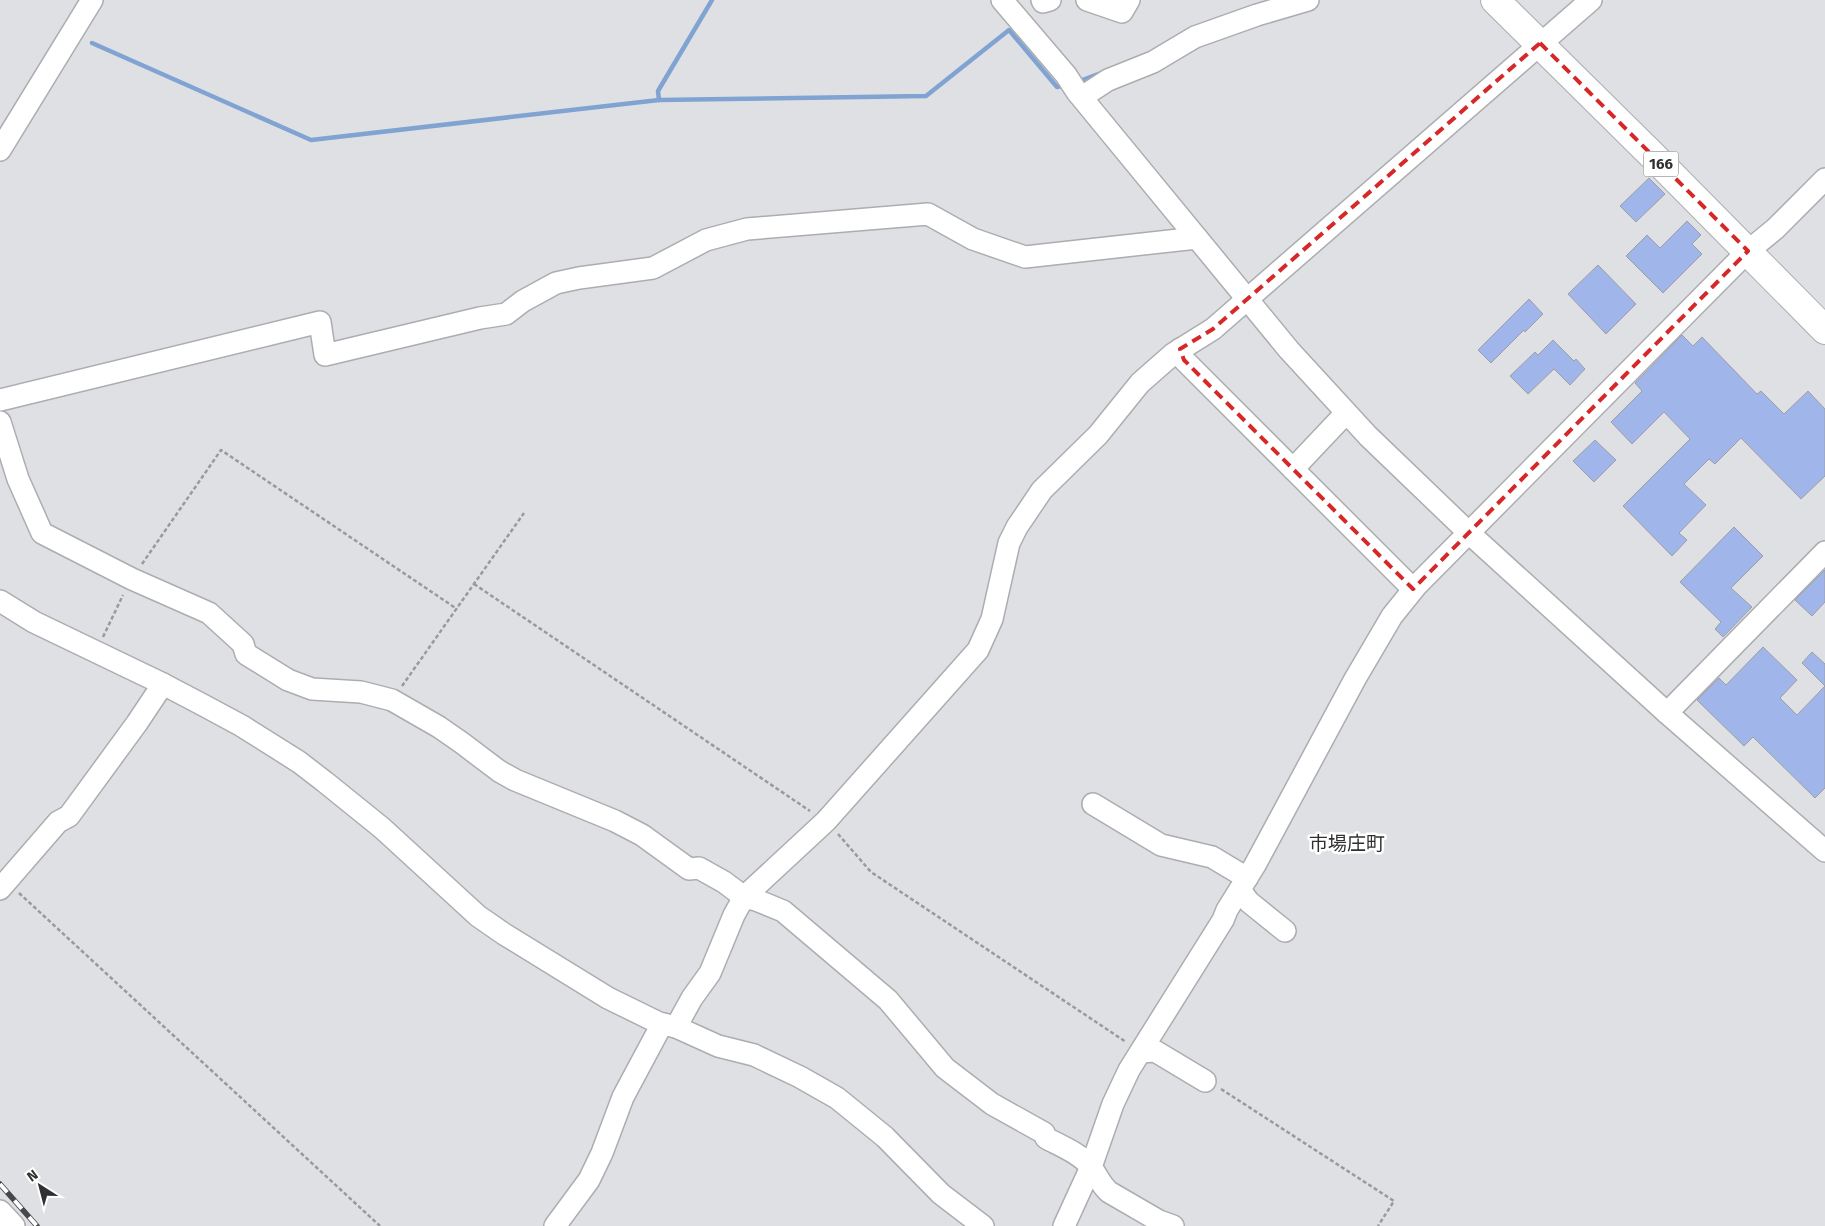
<svg xmlns="http://www.w3.org/2000/svg" width="1825" height="1226" font-family="'Fira Sans','Noto Sans JP',sans-serif">
<style>
.lines{fill:none;stroke-linecap:round;stroke-linejoin:round}
.stream{stroke:#80a3d2;stroke-width:4.5}
.building{fill:#a0b5ea;stroke:#9d9fa2}
.minor-casing{stroke:#abadb0;stroke-width:24}
.highway-casing{stroke:#abadb0;stroke-width:30}
.path{stroke:#999a9d;stroke-width:2.5;stroke-dasharray:4 2.5;stroke-linecap:butt}
.minor{stroke:#fff;stroke-width:21}
.highway{stroke:#fff;stroke-width:28}
.rail-casing{stroke:#474749;stroke-width:5.5}
.rail{stroke:#fff;stroke-width:4;stroke-dasharray:11;stroke-linecap:butt}
.marked{fill:none;stroke:#d62828;stroke-width:4;stroke-dasharray:10 6;stroke-linejoin:round}
.labels{text-anchor:middle;stroke-width:5;stroke-linejoin:round;paint-order:stroke}
.shield{fill:#fff;stroke:#6e6e70;stroke-width:1}
.shield-label{font-size:15px;font-weight:bold;fill:#303032}
.quarter-label{font-size:19px;fill:#303032;stroke:#fff}
</style>
<rect width="100%" height="100%" fill="#dfe0e4"/>
<g class="lines">
<!-- stream -->
<g class="stream">
<polyline points="92,43 311,140 659,100 926,96 1009,30 1057,87 1065,85"/>
<polyline points="1077,82 1101,73"/>
<polyline points="659,100 658,91 712,0"/>
</g>
</g>
<!-- building -->
<g class="building">
<polygon points="1649,178 1665,194 1636,222 1620,206"/>
<polygon points="1687,221 1701,235 1692,244 1702,254 1663,293 1626,256 1647,235 1660,248"/>
<polygon points="1598,265 1636,304 1606,334 1568,294"/>
<polygon points="1529,299 1543,314 1525,332 1524,330 1491,363 1478,350"/>
<polygon points="1682,335 1693,346 1702,337 1757,394 1761,391 1784,414 1808,391 1825,409 1825,476 1801,499 1741,438 1715,464 1709,459 1684,484 1706,505 1679,533 1687,540 1672,556 1623,506 1690,439 1664,412 1632,444 1611,422 1642,391 1635,383"/>
<polygon points="1553,340 1574,361 1576,359 1585,369 1570,385 1554,369 1528,394 1510,376 1535,352 1538,355"/>
<polygon points="1595,440 1616,460 1594,482 1573,461"/>
<polygon points="1734,527 1763,556 1731,588 1752,607 1723,637 1715,629 1721,622 1680,582"/>
<polygon points="1825,570 1825,602 1812,616 1795,600"/>
<polygon points="1763,647 1797,680 1780,698 1797,715 1825,686 1802,663 1812,652 1825,664 1825,788 1815,798 1753,737 1744,746 1697,700 1719,678 1726,685"/>
</g>
<g class="lines">
<!-- minor casing -->
<g class="minor-casing">
<g id="minor">
<polyline points="1002,0 1066,75 1077,92 1289,350 1368,436 1469,533 1667,713 1825,851"/>
<polyline points="1042,0 1043,2 1050,0"/>
<polyline points="1087,0 1122,12 1129,0"/>
<polyline points="1082,97 1108,80 1153,62 1195,37 1257,15 1308,0"/>
<polyline points="0,150 92,0"/>
<polyline points="1180,349 1184,360 1413,589"/>
<polyline points="0,400 320,322 325,355 480,318 506,314 523,301 556,283 579,278 653,268 706,240 747,229 928,214 973,239 1025,257 1197,238"/>
<path d="M0,422l18,57 24,54 90,46 77,34 34,31 3,10 42,26 24,9 49,3 31,8 47,27 23,16 37,28 16,9 100,41 27,14 47,34 10,-1 25,14 20,15 12,3 27,11 105,89 57,68 47,36 52,29 2,5c15,8 33,15 44,28 7,8 10,18 19,26l50,29 14,5"/>
<polyline points="1293,469 1346,413"/>
<polyline points="0,601 34,622 163,684 203,705 242,726 299,762 325,782 382,828 478,916 504,934 608,998 659,1023 676,1027 718,1046 754,1055 800,1077 837,1098 885,1137 941,1194 983,1226"/>
<polyline points="1667,713 1825,552"/>
<polyline points="1093,804 1161,845 1212,857 1247,878"/>
<polyline points="0,889 58,822 69,816 137,723 163,684"/>
<polyline points="1240,890 1249,902 1285,931"/>
<polyline points="676,1027 692,998 710,973 734,915 744,897 826,821 978,650 992,619 1009,543 1017,527 1042,490 1098,435 1140,383 1173,354 1213,329 1591,0"/>
<polyline points="1141,1052 1155,1051 1205,1081"/>
<polyline points="0,1211 14,1226"/>
<polyline points="555,1226 589,1180 602,1153 623,1097 662,1024"/>
<polyline points="1064,1226 1091,1167 1113,1104 1129,1070 1223,920 1227,910 1255,865 1355,679 1392,616 1417,585 1748,251 1775,229 1825,179"/>
</g>
</g>
<!-- highway casing -->
<g class="highway-casing">
<polyline id="highway" points="1495,0 1652,155 1825,330"/>
</g>
<!-- path -->
<g class="path">
<polyline points="142,564 221,450 457,609"/>
<polyline points="474,584 810,811"/>
<polyline points="103,637 123,595"/>
<polyline points="402,686 524,513"/>
<polyline points="838,834 871,872 1126,1042"/>
<polyline points="19,893 380,1226"/>
<polyline points="1221,1089 1394,1201 1378,1226"/>
</g>
<!-- minor -->
<use href="#minor" class="minor"/>
<!-- highway -->
<use href="#highway" class="highway"/>
<!-- rail casing -->
<g class="rail-casing">
<polyline id="rail" points="0,1184 37,1226"/>
</g>
<!-- rail -->
<use href="#rail" class="rail"/>
</g>
<!-- marked area -->
<path class="marked" d="M1540,43l208,208 -335,338 -229,-229 -4,-11 33,-20z"/>
<g class="labels">
<!-- shield labels -->
<rect class="shield" x="1643.5" y="151.5" width="35" height="25" rx="4"/>
<g class="shield-label">
<text x="1661" y="169">166</text>
</g>
<!-- quarter labels -->
<g class="quarter-label">
<text x="1347" y="850">市場庄町</text>
</g>
</g>
<!-- north arrow -->
<g transform="translate(40 1186) rotate(324)" stroke="#ffffff" stroke-width="4" paint-order="stroke">
<path d="M0-4L9 19L0 12L-9 19Z" fill="#303032"/>
<text y="-8" font-size="14" font-weight="bold" text-anchor="middle" fill="#303032">N</text>
</g>
</svg>
